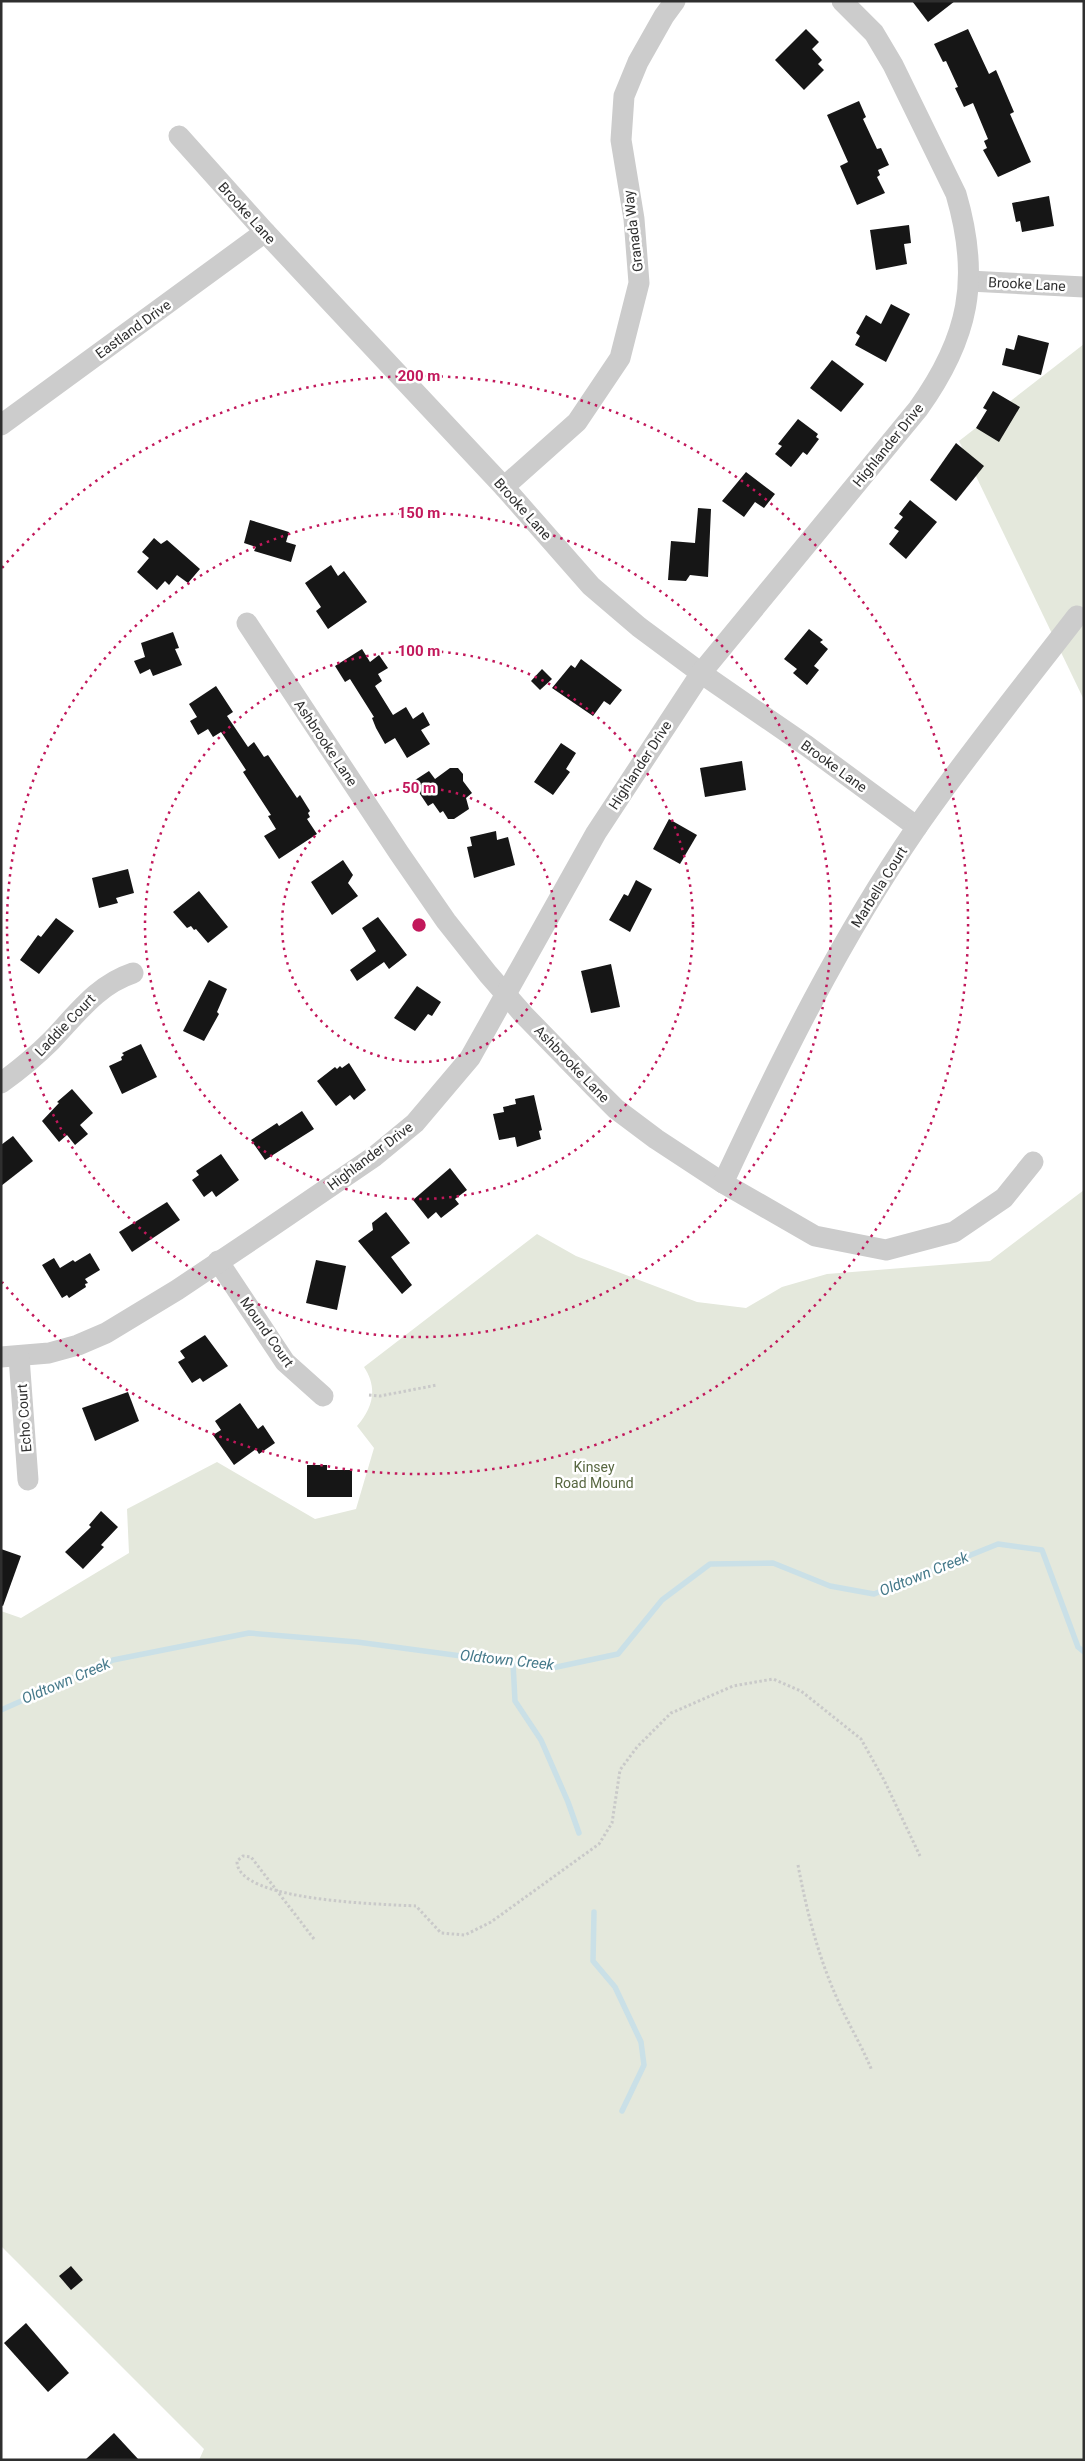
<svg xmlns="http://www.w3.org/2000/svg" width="1085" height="2461" font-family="Roboto,sans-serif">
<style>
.green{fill:#e4e8dc}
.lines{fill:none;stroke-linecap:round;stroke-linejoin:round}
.stream{stroke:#cae0e7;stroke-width:5.5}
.building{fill:#161616}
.path{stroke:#c9c9c9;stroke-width:3;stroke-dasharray:2.5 2.5;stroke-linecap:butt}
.minor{stroke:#ccc;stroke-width:21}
.ring{fill:none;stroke:#c2185b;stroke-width:2.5;stroke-dasharray:2.5 5}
.labels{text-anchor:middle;stroke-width:5;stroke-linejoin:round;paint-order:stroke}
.street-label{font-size:14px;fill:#2f2f2f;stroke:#fff}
.park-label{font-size:14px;fill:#586741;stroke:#fff}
.water-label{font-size:15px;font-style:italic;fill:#45798a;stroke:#fff}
.centre{fill:#c2185b;stroke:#fff;stroke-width:2.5}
.ring-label{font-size:15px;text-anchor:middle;font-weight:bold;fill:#c2185b;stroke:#fff;stroke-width:5;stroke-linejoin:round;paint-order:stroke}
</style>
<rect width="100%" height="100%" fill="#fff"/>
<!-- green -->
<g class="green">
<polygon points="1084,344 1084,700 959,441"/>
<path d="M1084,1190v1270h-885l5,-11 -203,-203v-635l20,7 108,-65 -2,-44 90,-47 98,57 41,-10 18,-61 -17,-22c16,-18 21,-38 7,-59l173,-133 39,22 121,46 49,6 36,-21 45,-13 163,-13z"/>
</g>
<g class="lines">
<!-- stream -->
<g class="stream">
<polyline points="513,1663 515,1701 541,1740 568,1802 579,1833"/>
<polyline points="1,1710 113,1660 249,1633 357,1642 552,1668 618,1654 662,1600 710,1564 773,1563 830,1586 874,1594 998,1544 1042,1550 1078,1647 1084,1652"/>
<polyline points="594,1912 593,1961 615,1987 641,2042 644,2065 622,2111"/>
</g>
</g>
<!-- building -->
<g class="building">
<polygon points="912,1 955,1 928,22"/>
<polygon points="806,29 819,42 812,49 822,60 818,64 824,70 804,90 775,60"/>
<polygon points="968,29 989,74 996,70 1014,112 1010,114 1031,162 998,177 983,150 987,148 984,141 988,139 973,103 964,107 955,88 958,87 946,61 943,62 934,44"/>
<polygon points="859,101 866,117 863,119 877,149 881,148 889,165 878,170 880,175 877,177 885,193 857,205 840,166 848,162 827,115"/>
<polygon points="1049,196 1054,226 1022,232 1020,221 1016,222 1012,203"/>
<polygon points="909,225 911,243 904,244 907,264 876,270 870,230"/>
<polygon points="891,304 910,314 886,362 855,345 860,336 856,333 866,315 881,324"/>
<polygon points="1018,335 1049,343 1041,375 1002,365 1006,348 1014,350"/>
<polygon points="832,360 864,384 841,412 810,388"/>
<polygon points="993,391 1020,407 999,442 976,428 987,410 983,408"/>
<polygon points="798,419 818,434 816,437 819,439 807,455 803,452 791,467 775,454 782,446 778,444"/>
<polygon points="956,443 984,466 956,501 930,480"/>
<polygon points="746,472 775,494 764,508 755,502 744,517 722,501"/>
<polygon points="910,500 937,522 906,559 889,544 899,531 894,528 903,517 899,514"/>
<polygon points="698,508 711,509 708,577 690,575 686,581 668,580 671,541 695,543"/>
<polygon points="250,520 289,532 286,542 296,545 291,562 254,551 256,547 244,543"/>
<polygon points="154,538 161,544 167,540 200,569 188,583 177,575 169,585 165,581 157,590 137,572 149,558 142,552"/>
<polygon points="331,565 338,576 344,571 367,602 328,629 316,611 321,607 305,583"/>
<polygon points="809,629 823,640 820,642 828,649 814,666 819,670 807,685 793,673 797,669 784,659"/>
<polygon points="173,632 179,648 175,649 182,665 153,676 150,669 140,674 134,661 145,657 141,643"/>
<polygon points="362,649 370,662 379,655 388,668 378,674 382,681 375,686 393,715 406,707 413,719 423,712 430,725 421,730 430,744 407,758 395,738 385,744 376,728 372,718 374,717 350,679 345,682 335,666"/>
<polygon points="581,659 622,690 610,705 604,701 593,716 552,688 571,665 575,668"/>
<polygon points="542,669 552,679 540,690 531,681"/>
<polygon points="216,686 233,712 227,716 248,747 254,742 264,757 268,755 297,798 300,795 310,811 308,813 310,817 307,819 317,834 279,859 264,836 276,829 268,816 271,815 243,772 246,770 221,732 213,737 208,729 198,735 190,721 197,717 189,704"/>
<polygon points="561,743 576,753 566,769 570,772 553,795 534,782"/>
<polygon points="742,761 746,790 705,797 700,768"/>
<polygon points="450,768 458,768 463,774 463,781 472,793 466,798 469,809 454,819 448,819 443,811 440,813 433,803 428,806 412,782 429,771 435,779"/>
<polygon points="669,819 697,835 680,864 653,849"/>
<polygon points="496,831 497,840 508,837 515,865 474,878 467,847 472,846 470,837"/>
<polygon points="343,860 353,875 348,883 358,896 332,915 311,882"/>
<polygon points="128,869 134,893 116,898 118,903 99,908 92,878"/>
<polygon points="636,880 652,889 630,932 609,920 624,894 628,896"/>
<polygon points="199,891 228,927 208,943 196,929 194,930 191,926 187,928 173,912"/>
<polygon points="378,917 407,955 389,969 384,962 357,981 350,970 376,951 362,928"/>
<polygon points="56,918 74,931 39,974 20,960 38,935 41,937"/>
<polygon points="611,964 620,1007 591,1013 581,971"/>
<polygon points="209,980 227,989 217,1012 219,1014 204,1041 183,1031"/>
<polygon points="417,986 441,1002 432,1016 428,1014 415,1031 394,1018"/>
<polygon points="141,1044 157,1077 122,1094 109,1066 122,1060 121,1057 124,1055 122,1053"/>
<polygon points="349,1063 366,1090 354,1100 350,1095 336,1106 317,1081 335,1067 337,1069 340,1066 342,1068"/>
<polygon points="72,1089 93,1113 80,1125 88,1134 75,1145 67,1135 59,1142 42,1121 59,1103 57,1102"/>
<polygon points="534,1095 542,1130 539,1131 541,1139 517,1147 515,1137 499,1140 493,1114 504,1112 503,1107 516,1104 515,1099"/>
<polygon points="302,1111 314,1129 265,1160 251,1140 277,1123 279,1126"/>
<polygon points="13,1136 33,1161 1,1186 1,1145"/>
<polygon points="221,1154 239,1180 216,1197 212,1191 204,1197 192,1180 199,1175 196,1171"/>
<polygon points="450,1168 467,1190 455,1199 459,1204 441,1218 436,1212 428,1219 413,1200"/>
<polygon points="167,1202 180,1220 132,1252 119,1232"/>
<polygon points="386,1212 410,1243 391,1257 412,1285 402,1294 358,1241 373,1230 372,1223"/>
<polygon points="90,1253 100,1270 85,1279 88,1283 85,1284 86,1287 69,1298 67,1295 62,1298 42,1265 54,1258 60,1268 73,1260 75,1262"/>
<polygon points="316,1260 346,1266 337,1310 306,1303"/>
<polygon points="205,1335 228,1366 203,1382 200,1378 192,1383 178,1362 185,1358 180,1351"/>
<polygon points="128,1392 139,1421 95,1441 82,1408"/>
<polygon points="240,1403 258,1429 263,1425 275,1443 259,1454 256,1449 234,1465 213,1435 221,1430 215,1421"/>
<polygon points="307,1465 327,1465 327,1470 352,1470 352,1497 307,1497"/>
<polygon points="101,1511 118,1527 101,1545 104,1547 83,1569 65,1552 91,1527 89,1525"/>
<polygon points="1,1549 21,1556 3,1606 1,1605"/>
<polygon points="71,2266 83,2280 71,2290 59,2276"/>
<polygon points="26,2323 69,2373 48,2392 4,2343"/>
<polygon points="114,2433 139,2460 85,2460"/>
</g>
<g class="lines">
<!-- path -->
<g class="path">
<polyline points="369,1395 380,1396 437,1385"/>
<path d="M798,1865c9,48 21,95 42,140 10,22 23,43 32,66"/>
<path d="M314,1939l-63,-82 -8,-1 -6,5c-1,41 148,43 179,45l25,27 24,2 26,-13 108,-78 13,-21 8,-53 17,-23 34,-34 62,-27 40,-7 28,12 60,48 23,41 36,76"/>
</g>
<!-- minor -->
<g class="minor">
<polyline points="179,136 265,232 504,487 591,586 639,627 701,673 807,746 917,827"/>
<polyline points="969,281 1084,287"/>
<polyline points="1,425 265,232"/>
<polyline points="504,487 577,422 620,358 639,283 634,219 621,140 624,96 638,62 664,16 675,1"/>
<polyline points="247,623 399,853 446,921 488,974 523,1014 593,1086 616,1109 656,1139 723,1183 815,1236 886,1250 954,1232 1004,1198 1033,1162"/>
<path d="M1,1083c18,-13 35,-27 50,-42 26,-27 46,-56 82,-68"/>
<path d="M723,1183c57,-122 117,-244 194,-356 50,-72 106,-141 160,-211"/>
<polyline points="218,1261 285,1362 323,1396"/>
<path d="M1,1357l48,-4 29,-8 28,-12 71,-43 91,-61 107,-73 40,-33 55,-65 126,-225 105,-160 217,-264c51,-71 63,-130 38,-215l-63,-129 -19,-32 -32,-32"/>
<polyline points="19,1357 28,1480"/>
</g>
</g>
<!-- distance rings -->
<g class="ring">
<circle cx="419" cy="925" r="137"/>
<circle cx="419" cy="925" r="274"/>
<circle cx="419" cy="925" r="412"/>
<path d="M2 568A549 549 0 1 1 2 1282"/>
</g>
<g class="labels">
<!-- street labels -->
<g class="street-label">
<text transform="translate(247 213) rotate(48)" y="5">Brooke Lane</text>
<text transform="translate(633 231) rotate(-97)" y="5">Granada Way</text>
<text transform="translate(1027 284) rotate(3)" y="5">Brooke Lane</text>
<text transform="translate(133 329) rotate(-36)" y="5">Eastland Drive</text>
<text transform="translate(888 445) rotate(-51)" y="5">Highlander Drive</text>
<text transform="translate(523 509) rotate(48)" y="5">Brooke Lane</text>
<text transform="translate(326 743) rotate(56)" y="5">Ashbrooke Lane</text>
<text transform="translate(640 765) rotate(-57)" y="5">Highlander Drive</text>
<text transform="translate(834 766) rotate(36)" y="5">Brooke Lane</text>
<text transform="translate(879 887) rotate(-58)" y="5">Marbella Court</text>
<text transform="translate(65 1025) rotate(-46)" y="5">Laddie Court</text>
<text transform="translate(572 1064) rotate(46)" y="5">Ashbrooke Lane</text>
<text transform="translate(370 1156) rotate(-37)" y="5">Highlander Drive</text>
<text transform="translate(267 1332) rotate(55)" y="5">Mound Court</text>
<text transform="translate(24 1418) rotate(-94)" y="5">Echo Court</text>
</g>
<!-- park labels -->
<g class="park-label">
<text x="594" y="1472">Kinsey<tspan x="594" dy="16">Road Mound</tspan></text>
</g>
<!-- water labels -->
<g class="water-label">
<text transform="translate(924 1574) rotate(-22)" y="5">Oldtown Creek</text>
<text transform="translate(507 1660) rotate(6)" y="5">Oldtown Creek</text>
<text transform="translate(66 1681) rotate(-23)" y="5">Oldtown Creek</text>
</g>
</g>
<circle cx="419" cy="925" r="8" class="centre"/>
<g class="ring-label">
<text x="419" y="381">200 m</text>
<text x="419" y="518">150 m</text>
<text x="419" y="656">100 m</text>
<text x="419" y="793">50 m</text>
</g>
<!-- border -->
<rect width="1085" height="2461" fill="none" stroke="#2f2f2f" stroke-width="5"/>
</svg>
